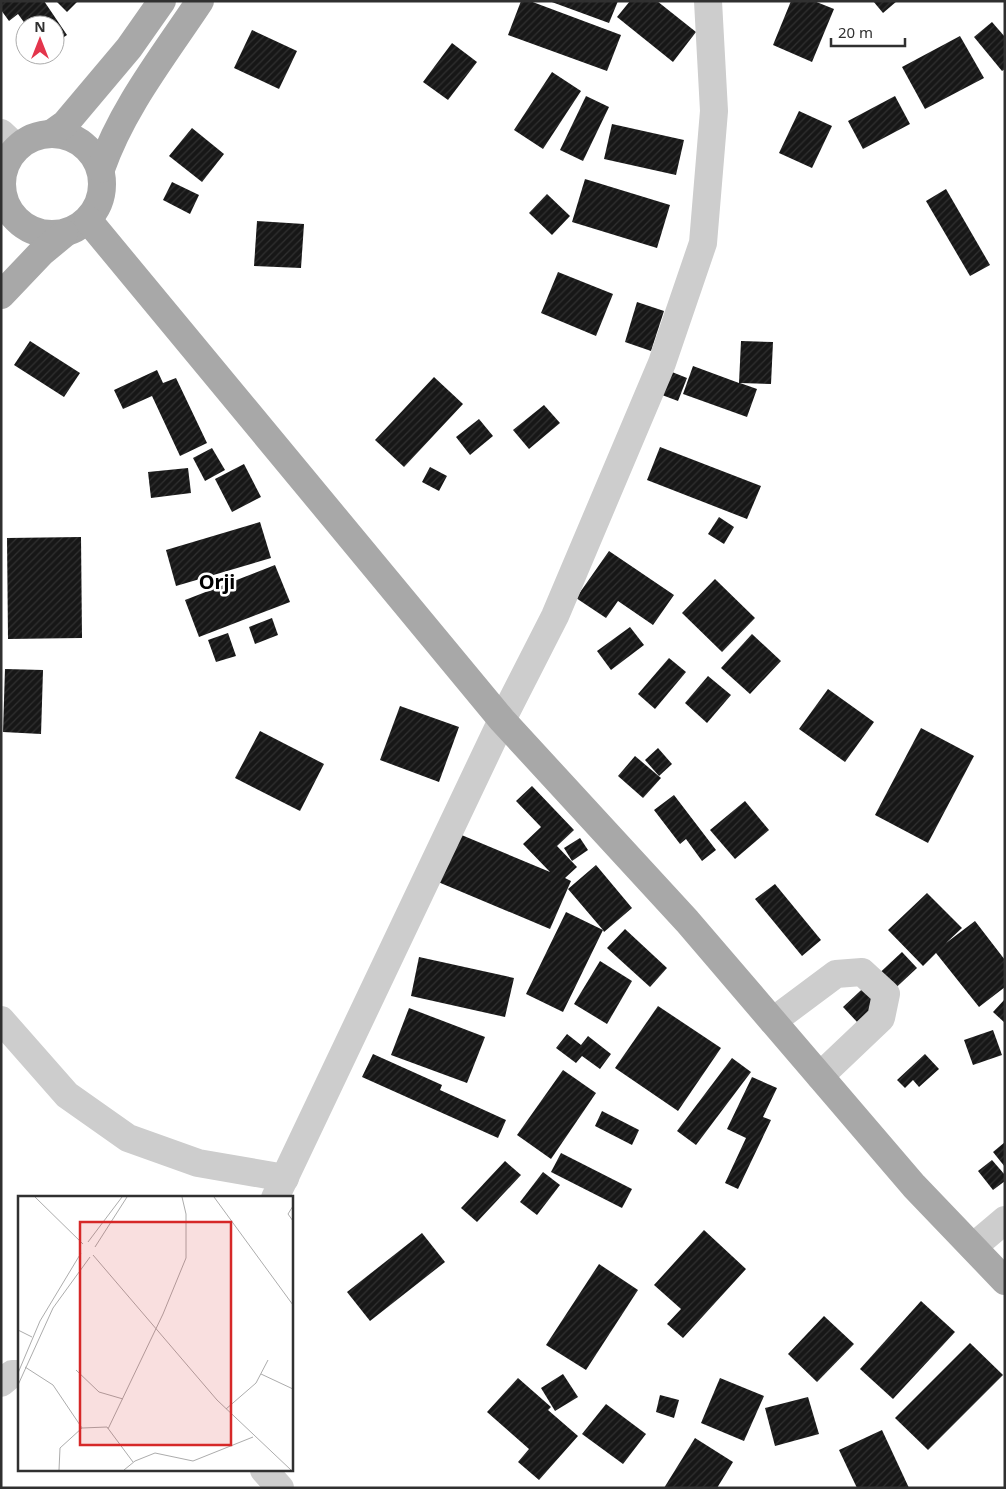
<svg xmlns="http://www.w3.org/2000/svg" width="1006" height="1489" font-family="'Noto Sans',sans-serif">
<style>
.building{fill:url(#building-hatch)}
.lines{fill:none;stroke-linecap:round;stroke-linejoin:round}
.minor{stroke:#cdcdcd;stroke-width:28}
.major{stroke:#a8a8a8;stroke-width:28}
.labels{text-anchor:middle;stroke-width:5;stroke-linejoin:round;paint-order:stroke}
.quarter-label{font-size:20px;font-weight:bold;fill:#000;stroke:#fff}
.inset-road{fill:none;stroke:#acacac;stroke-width:1}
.view{fill:#d62828;fill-opacity:0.15;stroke:#d62828;stroke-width:2.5}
.inset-edge{fill:none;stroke:#303030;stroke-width:2.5}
</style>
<defs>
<pattern id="building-hatch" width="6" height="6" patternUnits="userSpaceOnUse" patternTransform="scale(1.25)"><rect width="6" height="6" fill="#171717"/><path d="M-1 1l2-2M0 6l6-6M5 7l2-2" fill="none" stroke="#303030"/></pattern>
</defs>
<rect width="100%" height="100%" fill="#fff"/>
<!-- building -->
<g class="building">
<polygon points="1,1 44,1 67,35 55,43 55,25 26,25 18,14 9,21 1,10"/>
<polygon points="56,1 78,1 67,12"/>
<polygon points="521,1 530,1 621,35 607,71 508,35"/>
<polygon points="549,1 618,1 609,23"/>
<polygon points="630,1 657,1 696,32 673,62 617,17"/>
<polygon points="791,1 814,1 834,9 812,62 773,45"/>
<polygon points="873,1 897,1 883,13"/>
<polygon points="992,22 1005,37 1005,69 1002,71 974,37"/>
<polygon points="252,30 297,51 279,89 234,68"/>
<polygon points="960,36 984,78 925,109 902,67"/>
<polygon points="452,43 477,62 448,100 423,82"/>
<polygon points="552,72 581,91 543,149 514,130"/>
<polygon points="586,96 609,107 583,161 560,150"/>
<polygon points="895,96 910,124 863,149 848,121"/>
<polygon points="799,111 832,126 812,168 779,153"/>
<polygon points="612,124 684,140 676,175 604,159"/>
<polygon points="192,128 224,154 202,182 169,156"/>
<polygon points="585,179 670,205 657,248 572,222"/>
<polygon points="172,182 199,195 190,214 163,200"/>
<polygon points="946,189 990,265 970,276 926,201"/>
<polygon points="547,194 570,216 552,235 529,213"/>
<polygon points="257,221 304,224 301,268 254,266"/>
<polygon points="558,272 613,294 596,336 541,313"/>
<polygon points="637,302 664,311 651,351 625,342"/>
<polygon points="30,341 80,373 64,397 14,365"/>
<polygon points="741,341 773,342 771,384 740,383 757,389 747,417 683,394 693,366 739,383"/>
<polygon points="157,370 163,383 176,378 207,443 180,456 152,396 123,409 114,390"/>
<polygon points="672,372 687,378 678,401 662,395"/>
<polygon points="434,377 463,404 404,467 375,440"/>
<polygon points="544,405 560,423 529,449 513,430"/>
<polygon points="479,419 493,436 470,455 456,437"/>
<polygon points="660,447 761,486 747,519 647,480"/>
<polygon points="212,448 225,470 205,481 193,458"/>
<polygon points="244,464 261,497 232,512 215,479"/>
<polygon points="430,467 447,476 439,491 422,482"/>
<polygon points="188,468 191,493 151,498 148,472"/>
<polygon points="719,517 734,527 724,544 708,534"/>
<polygon points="260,522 271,558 176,586 166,550"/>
<polygon points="81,537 82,638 8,639 7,538"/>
<polygon points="609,551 674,595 653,625 618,601 606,618 576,598"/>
<polygon points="275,565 290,602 199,637 185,600"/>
<polygon points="715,579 755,618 722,652 682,613"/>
<polygon points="272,618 278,635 255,644 249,627"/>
<polygon points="630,627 644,645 611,670 597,651"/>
<polygon points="228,633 236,656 216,662 208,640"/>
<polygon points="752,634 781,661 750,694 721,668"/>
<polygon points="669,658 686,672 655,709 638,694"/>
<polygon points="5,669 43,670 41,734 3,732"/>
<polygon points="708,676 731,695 707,723 685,703"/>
<polygon points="828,689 874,722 845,762 799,729"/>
<polygon points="400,706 459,727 439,782 380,760"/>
<polygon points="921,728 974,756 928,843 875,815"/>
<polygon points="260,731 324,764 300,811 235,778"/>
<polygon points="658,748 672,764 659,776 645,760"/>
<polygon points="635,756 661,778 643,798 618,776"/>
<polygon points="532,786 574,830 557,846 577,867 565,878 571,881 550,929 431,879 452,831 550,872 523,844 541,827 516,801"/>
<polygon points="674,795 716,850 702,861 686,839 680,844 654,810"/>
<polygon points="745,801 769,830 735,859 710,830"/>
<polygon points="580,838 588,850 572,861 564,848"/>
<polygon points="596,865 632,908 604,932 603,930 563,1012 526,994 566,912 603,930 568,889"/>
<polygon points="775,884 821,940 802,956 755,899"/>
<polygon points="927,893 962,928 946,943 975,921 1005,960 1005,987 979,1007 936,953 923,966 888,930"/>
<polygon points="625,929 667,968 650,987 607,948"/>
<polygon points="902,952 917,968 858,1023 843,1007"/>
<polygon points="419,957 514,978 505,1017 411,996"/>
<polygon points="600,961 632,981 607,1024 574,1004"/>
<polygon points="1005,999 1005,1023 993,1012"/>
<polygon points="658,1006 721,1048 678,1111 615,1068"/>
<polygon points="409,1008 485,1037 467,1083 391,1055"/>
<polygon points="993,1030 1002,1055 973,1065 964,1040"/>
<polygon points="567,1034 581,1045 588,1036 611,1054 600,1069 582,1056 576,1063 556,1048"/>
<polygon points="373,1054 442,1085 440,1090 506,1120 498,1138 362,1077"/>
<polygon points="925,1054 939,1069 919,1087 913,1080 905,1088 897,1080"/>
<polygon points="732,1058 751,1072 696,1145 677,1131"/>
<polygon points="563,1070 596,1093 551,1159 517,1135"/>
<polygon points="752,1077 777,1088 763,1117 771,1120 738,1189 725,1183 746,1138 727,1129"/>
<polygon points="602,1111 639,1130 632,1145 595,1126"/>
<polygon points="1005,1142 1005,1167 993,1152"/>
<polygon points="561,1153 632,1189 622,1208 551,1172"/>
<polygon points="992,1160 1005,1175 1005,1181 993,1190 978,1171"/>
<polygon points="505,1161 521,1175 477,1222 461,1208"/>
<polygon points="543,1172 560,1185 537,1215 520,1202"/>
<polygon points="704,1230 746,1269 683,1338 667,1324 681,1309 654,1285"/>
<polygon points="422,1233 445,1262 370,1321 347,1292"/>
<polygon points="599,1264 638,1290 586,1370 546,1345"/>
<polygon points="921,1301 955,1332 893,1399 860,1369"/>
<polygon points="824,1316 854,1344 817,1382 788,1354"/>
<polygon points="970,1343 1003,1375 928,1450 895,1418"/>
<polygon points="563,1374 578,1397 555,1411 541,1388"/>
<polygon points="518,1378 551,1407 548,1410 578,1436 539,1480 518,1462 529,1449 487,1412"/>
<polygon points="720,1378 764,1396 744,1441 701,1423"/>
<polygon points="660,1395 679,1400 674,1418 656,1412"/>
<polygon points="808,1397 819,1434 775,1446 765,1408"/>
<polygon points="606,1404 646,1434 623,1464 582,1434"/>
<polygon points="882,1430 909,1488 857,1488 839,1450"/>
<polygon points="695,1438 733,1462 717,1488 664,1488"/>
</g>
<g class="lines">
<!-- minor -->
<g class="minor">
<polyline points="1,133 17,148"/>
<polyline points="1,1020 67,1095 128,1138 198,1163 285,1178"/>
<polyline points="773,1021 836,974 862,972 886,994 881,1018 820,1076"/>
<polyline points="275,1198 502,720 555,616 662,363 703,243 714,111 708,1"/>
<polyline points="973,1247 1005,1220"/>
<polyline points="1,1383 12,1374 19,1374"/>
<polyline points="264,1470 280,1488"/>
</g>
<!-- major -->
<g class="major">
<circle cx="52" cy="184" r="50"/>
<polyline points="51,134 65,124 129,48 162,1"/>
<path d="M101,169c21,-61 64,-115 99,-168"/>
<polyline points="88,220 502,720 687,921 914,1186 1005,1281"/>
<polyline points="1,295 41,253 64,234"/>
</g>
</g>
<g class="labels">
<!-- quarter labels -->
<g class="quarter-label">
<text x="217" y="589">Orji</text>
</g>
</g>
<!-- overview -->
<g transform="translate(18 1196)">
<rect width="275" height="275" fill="#fff"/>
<path class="inset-road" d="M17,1l48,47M196,1l79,108M275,10l-5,8 5,7M70,46l34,-45M77,51l32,-50M75,59l124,145 74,70M0,134l14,7M7,171l28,18 29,43M58,174l23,22 24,7M0,177l22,-52 41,-68M243,178l32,15M0,189l35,-77 37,-51M208,213l30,-26 12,-23M90,233l55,-115 23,-56v-44l-4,-17M41,274l1,-22 22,-20 25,-1 26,35M106,274l11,-9 20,-8 38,8 60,-24"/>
<path class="view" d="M62,26h151v223h-151z"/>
<rect width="275" height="275" class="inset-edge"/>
</g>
<!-- border -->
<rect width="1006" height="1489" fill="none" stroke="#303030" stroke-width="5"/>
<!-- north arrow -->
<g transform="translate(40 40)"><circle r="24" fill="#ffffff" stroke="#acacac"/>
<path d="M0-4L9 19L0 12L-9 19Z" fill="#e3354c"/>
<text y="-8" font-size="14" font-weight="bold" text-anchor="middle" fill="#303030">N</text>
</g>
<!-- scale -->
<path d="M831 38v8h74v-8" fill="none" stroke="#303030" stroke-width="2.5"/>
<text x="838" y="38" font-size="15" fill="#303030" stroke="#ffffff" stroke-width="4" paint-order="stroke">20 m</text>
</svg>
